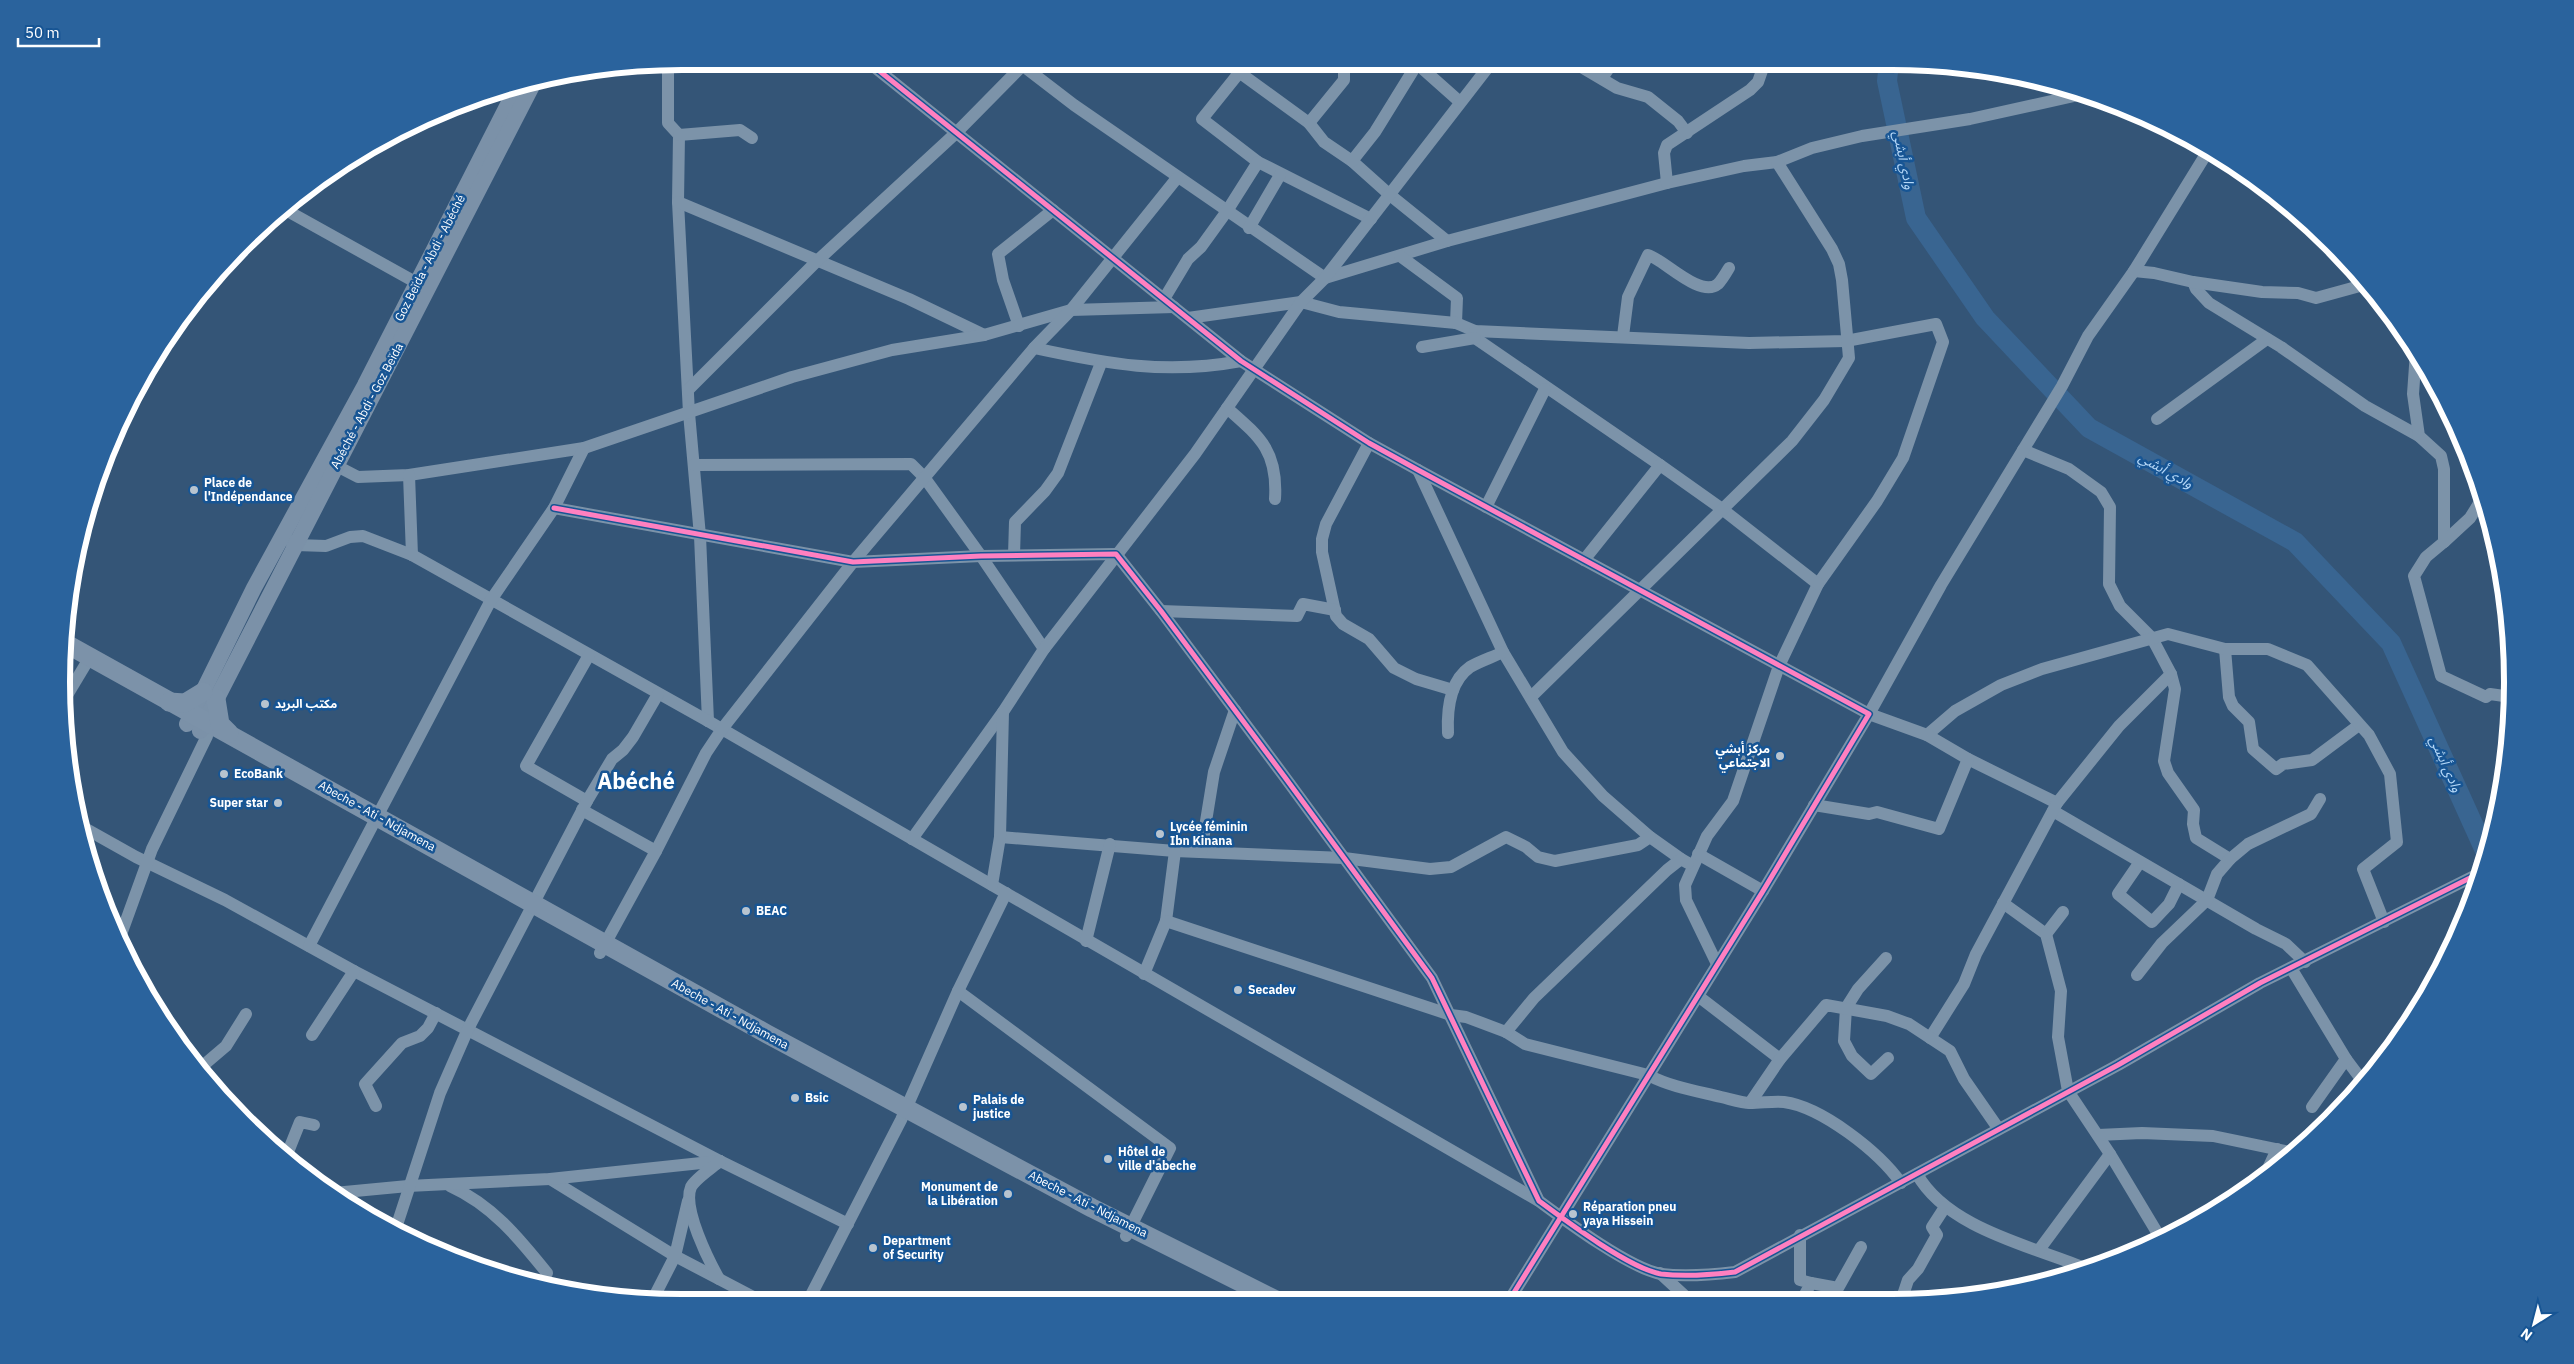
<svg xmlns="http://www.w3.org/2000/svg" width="2574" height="1364" font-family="'IBM Plex Sans','Noto Sans Arabic',sans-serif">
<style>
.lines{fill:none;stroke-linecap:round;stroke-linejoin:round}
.river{stroke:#396591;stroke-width:20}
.minor{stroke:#7c93a9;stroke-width:12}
.major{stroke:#7b91a8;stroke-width:16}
.highway{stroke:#7c92a9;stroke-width:19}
.cycleway-casing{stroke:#175594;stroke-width:8}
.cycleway{stroke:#ff80c0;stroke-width:5}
.poi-dot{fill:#b8c4cf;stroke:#175594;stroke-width:2}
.labels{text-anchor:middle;stroke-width:5;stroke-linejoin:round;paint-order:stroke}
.street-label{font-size:12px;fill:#fff;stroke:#175594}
.poi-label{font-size:12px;font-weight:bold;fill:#fff;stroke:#175594;text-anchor:start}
.water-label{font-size:14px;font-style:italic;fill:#b4d7f7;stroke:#175594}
.town-label{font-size:22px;font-weight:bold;fill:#fff;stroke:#175594}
.rim{fill:none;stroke:#fff;stroke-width:6}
</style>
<rect width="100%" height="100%" fill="#345577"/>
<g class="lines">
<!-- river -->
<polyline class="river" points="1889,63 1887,81 1916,218 1985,318 2089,428 2295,542 2391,643 2487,855"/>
<!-- minor -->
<g class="minor">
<polyline points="867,61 1241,361 1369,443 1418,470 1869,714 1763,891 1510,1299"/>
<polyline points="1018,62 1074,105 1325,278 1447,241 1667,183 1744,166 1777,162 1812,148 1862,136 1970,119 2083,94"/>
<polyline points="1225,62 1309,123 1324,142 1352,161 1390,195 1447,241"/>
<polyline points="1415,62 1460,102"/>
<polyline points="1573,62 1617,88 1648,97 1678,121 1687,133"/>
<polyline points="1629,62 1635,65 1637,62"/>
<polyline points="668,63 668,123 679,135 678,202 689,413 700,536 708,721"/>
<polyline points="1239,73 1202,119 1258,162 1371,219"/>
<polyline points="1602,78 1613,62"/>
<polyline points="1309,123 1344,80 1344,62"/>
<polyline points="679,135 740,130 752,138"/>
<polyline points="1352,161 1375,132 1417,64"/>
<polyline points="1667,183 1664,153 1667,145 1750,90 1758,82 1765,62"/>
<polyline points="678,202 909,299 984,335"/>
<polyline points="284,209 417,283"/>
<polyline points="1249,228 1280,175"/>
<polyline points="1400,256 1457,298 1456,323"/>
<polyline points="2134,271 2154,273 2193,282 2196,289 2209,303 2281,347 2365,406 2419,436"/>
<polyline points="2193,282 2262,292 2298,293 2316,298 2367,284"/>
<polyline points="1164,299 1188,259 1201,247 1227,211 1258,162"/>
<polyline points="1188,318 1301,302 1339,312 1456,323 1475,331 1749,343 1846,341 1936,324 1943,342 1903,458 1877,501 1818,584 1779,666 1733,801 1707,836 1685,885 1686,900 1717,964"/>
<polyline points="1019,326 1003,280 998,254 1053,210"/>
<polyline points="1475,331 1475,338 1660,465 1722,509 1818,584"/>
<path d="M1623,336l5,-39 20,-42c14,3 52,44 70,29 4,-4 8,-11 11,-16"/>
<polyline points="1422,347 1475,338"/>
<path d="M1034,348c74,16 132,27 207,13"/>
<polyline points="2416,352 2413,394 2419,436 2441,456 2444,469 2444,542 2426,557 2414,576 2441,676 2486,697 2490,694 2511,697"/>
<polyline points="688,390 817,261 956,133 1026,62"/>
<path d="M1227,408c33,29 51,43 48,91"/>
<polyline points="2157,419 2267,339"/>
<polyline points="1369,443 1326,524 1322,539 1322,552 1336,616 1343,624 1369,639 1394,668 1416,679 1453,690"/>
<polyline points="2023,450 2069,469 2101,492 2110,507 2109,584 2120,606 2152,638 2171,674 2175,689 2164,761 2168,773 2194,810 2193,824 2196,838 2230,859"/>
<polyline points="329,462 358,477 409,475 584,448 792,377 892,350 984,335 1071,310 1174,307"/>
<polyline points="694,465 911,464 924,477 981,556 1044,649"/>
<polyline points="1418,470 1503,652 1563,752 1603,796 1650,837 1681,859"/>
<polyline points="409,475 412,555"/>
<polyline points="1486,507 1545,389"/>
<path d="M554,508l299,54 128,-6 135,-2 45,57 123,165 148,202 107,223c27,20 90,67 122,73 25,3 49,1 74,-2l383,-207 142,-82 220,-110"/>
<polyline points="290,541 296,545 326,546 350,537 363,536 412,555 708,721 1539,1201"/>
<polyline points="2444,542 2470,518 2483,497"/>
<polyline points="1014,555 1015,522 1045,491 1058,473 1101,363"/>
<polyline points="1584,560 1660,465"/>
<polyline points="1161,611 1297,616 1303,604 1335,610"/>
<polyline points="2225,649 2229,697 2233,706 2249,722 2253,749 2276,769 2283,764 2312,760 2359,725"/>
<polyline points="1531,697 1792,441 1824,400 1849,358 1842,280 1839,264 1832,249 1777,162"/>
<polyline points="63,702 90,657"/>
<path d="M1448,733c-1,-22 2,-52 22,-66 10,-6 23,-10 33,-15"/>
<polyline points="1927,735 1955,711 2001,685 2042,669 2168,634 2225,649 2268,649 2307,665 2369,735 2390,774 2397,842 2363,869 2384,922"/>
<polyline points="587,801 526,766 589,655"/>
<polyline points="2057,803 1968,759 1927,735 1869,714 1941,585 2062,386 2088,336 2134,271 2208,151"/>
<polyline points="1814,805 1869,814 1877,812 1939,829 1968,759"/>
<polyline points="582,810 656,851"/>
<polyline points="2053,811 2256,929 2286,944 2305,962"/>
<polyline points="79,825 136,857 225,900 354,971 720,1161 848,1224"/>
<polyline points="1000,837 1175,851 1344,858 1430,869 1451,867 1506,837 1526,847 1538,857 1555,861 1638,845 1650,837"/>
<polyline points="912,839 1003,712 1044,649 1195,454 1301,302 1325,278 1492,62"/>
<polyline points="1201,852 1214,772 1235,710"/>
<polyline points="1698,854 1763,891"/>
<polyline points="2140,862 2118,894 2152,922 2169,904 2179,884"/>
<polyline points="992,885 1000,837 1003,712"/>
<polyline points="2003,903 2046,934 2061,991 2058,1037 2068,1091 2110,1154 2161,1239"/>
<polyline points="1166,921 1175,851"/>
<polyline points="2046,934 2063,912"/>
<polyline points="119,940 152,849 207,736"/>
<polyline points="1086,941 1110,844"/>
<polyline points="309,946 491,600 554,508 584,448"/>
<polyline points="600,953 656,851 706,753 722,729 853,562 1034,348 1071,310 1177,178"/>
<polyline points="1886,958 1858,989 1846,1008 1844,1041 1852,1056 1871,1074 1888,1058"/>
<polyline points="2291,968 2346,1059 2364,1083"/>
<path d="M1144,974l22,-53 285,94 15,2 40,15 19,12 123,31c23,12 48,16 73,22 9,2 20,6 29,6 12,0 23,-2 34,-1 38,5 95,50 117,81"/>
<polyline points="2137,975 2162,943 2207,900 2217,874 2230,859 2248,844 2311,814 2320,799"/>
<polyline points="958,991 1170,1148 1126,1236"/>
<polyline points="1698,996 1780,1059"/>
<polyline points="1506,1032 1534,998 1667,870 1681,859 1688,863"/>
<polyline points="312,1035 354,971"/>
<polyline points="1930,1038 1964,984 1976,954 2057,803 2119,726 2171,674"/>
<polyline points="201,1073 199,1069 226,1046 246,1014"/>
<polyline points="1750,1103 1780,1059 1826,1005 1887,1016 1909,1024 1950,1051 1964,1079 1998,1128"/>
<polyline points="376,1106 365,1084 402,1043 420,1036 428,1028 436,1013"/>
<polyline points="2312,1107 2346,1059"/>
<polyline points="2098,1135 2142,1133 2213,1136 2290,1152"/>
<polyline points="286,1157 300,1122 314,1125"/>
<polyline points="2266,1173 2277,1149"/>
<path d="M1917,1174c30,54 114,72 168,94"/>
<polyline points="550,1179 675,1256 761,1301"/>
<path d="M450,1186c42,19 68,51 97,87"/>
<polyline points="334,1193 408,1186 550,1179 720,1161"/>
<polyline points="395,1231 440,1093 468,1029 587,801 612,759 623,750 633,737 658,694"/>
<polyline points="1800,1235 1800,1280 1811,1283 1803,1298"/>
<polyline points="2039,1250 2110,1154"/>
<polyline points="1660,1273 1687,1298"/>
<path d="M719,1279c-10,-18 -37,-71 -28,-92 5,-9 21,-19 29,-26"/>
<polyline points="1811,1283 1838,1288 1861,1247"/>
<polyline points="1902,1298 1908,1280 1918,1269 1937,1235 1932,1227 1945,1207"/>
<polyline points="652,1301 675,1256 688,1201"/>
<polyline points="808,1301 901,1120 958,991 1006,893"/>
</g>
<!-- major -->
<g class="major">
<polyline points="187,724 254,588 365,385 518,85"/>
<polyline points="200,731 535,80"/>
</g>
<!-- highway -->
<g class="highway">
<polyline points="63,642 767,1034 1092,1208 1276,1300"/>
<polyline points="216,699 220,724 229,733"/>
<polyline points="169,702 185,703 203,692"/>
</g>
<!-- cycleway casing -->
<g class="cycleway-casing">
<g id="cycleway">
<polyline points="867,61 1241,361 1369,443 1418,470 1869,714 1763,891 1510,1299"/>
<path d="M554,508l299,54 128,-6 135,-2 45,57 123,165 148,202 107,223c27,20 90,67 122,73 25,3 49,1 74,-2l383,-207 142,-82 220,-110"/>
</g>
</g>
<!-- cycleway -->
<use href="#cycleway" class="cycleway"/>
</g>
<!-- markers -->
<g class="poi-dot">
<circle cx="194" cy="490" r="5"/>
<circle cx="265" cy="704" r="5"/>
<circle cx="1780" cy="756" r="5"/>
<circle cx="224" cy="774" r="5"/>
<circle cx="278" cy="803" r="5"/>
<circle cx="1160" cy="834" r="5"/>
<circle cx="746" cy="911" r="5"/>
<circle cx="1238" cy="990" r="5"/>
<circle cx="795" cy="1098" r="5"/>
<circle cx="963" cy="1107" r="5"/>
<circle cx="1108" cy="1159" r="5"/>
<circle cx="1008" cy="1194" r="5"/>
<circle cx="1573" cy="1214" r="5"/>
<circle cx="873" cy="1248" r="5"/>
</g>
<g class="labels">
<!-- street labels -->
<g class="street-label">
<text transform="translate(430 258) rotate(-63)" y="4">Goz Beïda - Abdi - Abéché</text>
<text transform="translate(367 406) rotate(-62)" y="4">Abéché - Abdi - Goz Beïda</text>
<text transform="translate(377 816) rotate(29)" y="4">Abeche - Ati - Ndjamena</text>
<text transform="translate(730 1014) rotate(29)" y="4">Abeche - Ati - Ndjamena</text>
<text transform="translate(1088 1204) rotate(27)" y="4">Abeche - Ati - Ndjamena</text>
</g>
<!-- poi labels -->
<g class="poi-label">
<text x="204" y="487">Place de<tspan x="204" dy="14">l'Indépendance</tspan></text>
<text x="275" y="708">مكتب البريد</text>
<text x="1770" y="753" text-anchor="end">مركز أبشي<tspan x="1770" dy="14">الاجتماعي</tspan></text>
<text x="234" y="778">EcoBank</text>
<text x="268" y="807" text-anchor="end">Super star</text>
<text x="1170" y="831">Lycée féminin<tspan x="1170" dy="14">Ibn Kinana</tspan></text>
<text x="756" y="915">BEAC</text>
<text x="1248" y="994">Secadev</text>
<text x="805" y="1102">Bsic</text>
<text x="973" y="1104">Palais de<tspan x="973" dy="14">justice</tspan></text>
<text x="1118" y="1156">Hôtel de<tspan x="1118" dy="14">ville d'abeche</tspan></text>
<text x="998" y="1191" text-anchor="end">Monument de<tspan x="998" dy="14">la Libération</tspan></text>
<text x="1583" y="1211">Réparation pneu<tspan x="1583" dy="14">yaya Hissein</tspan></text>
<text x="883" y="1245">Department<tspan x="883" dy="14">of Security</tspan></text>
</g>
<!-- water labels -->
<g class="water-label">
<text transform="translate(1904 160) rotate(78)" y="5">وادي أبشي</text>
<text transform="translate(2166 470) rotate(29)" y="5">وادي أبشي</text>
<text transform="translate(2446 764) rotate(66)" y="5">وادي أبشي</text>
</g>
<!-- town labels -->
<g class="town-label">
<text x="636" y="789">Abéché</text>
</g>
</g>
<!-- crop -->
<path d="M0 0H2574V1364H0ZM682 70H1892A612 612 0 0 1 2504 682V682A612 612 0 0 1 1892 1294H682A612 612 0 0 1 70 682V682A612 612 0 0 1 682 70Z" fill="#2a639d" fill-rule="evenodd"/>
<path class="rim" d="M682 70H1892A612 612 0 0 1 2504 682V682A612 612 0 0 1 1892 1294H682A612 612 0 0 1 70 682V682A612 612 0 0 1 682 70Z"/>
<!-- north arrow -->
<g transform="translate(2534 1324) rotate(216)" stroke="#175594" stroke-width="4" paint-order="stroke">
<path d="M0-4L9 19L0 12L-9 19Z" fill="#ffffff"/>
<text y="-8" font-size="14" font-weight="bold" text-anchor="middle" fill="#ffffff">N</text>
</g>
<!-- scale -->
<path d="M18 38v8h81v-8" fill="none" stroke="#ffffff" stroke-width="2.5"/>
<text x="25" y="38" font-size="15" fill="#ffffff" stroke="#175594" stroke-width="4" paint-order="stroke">50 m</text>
</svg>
